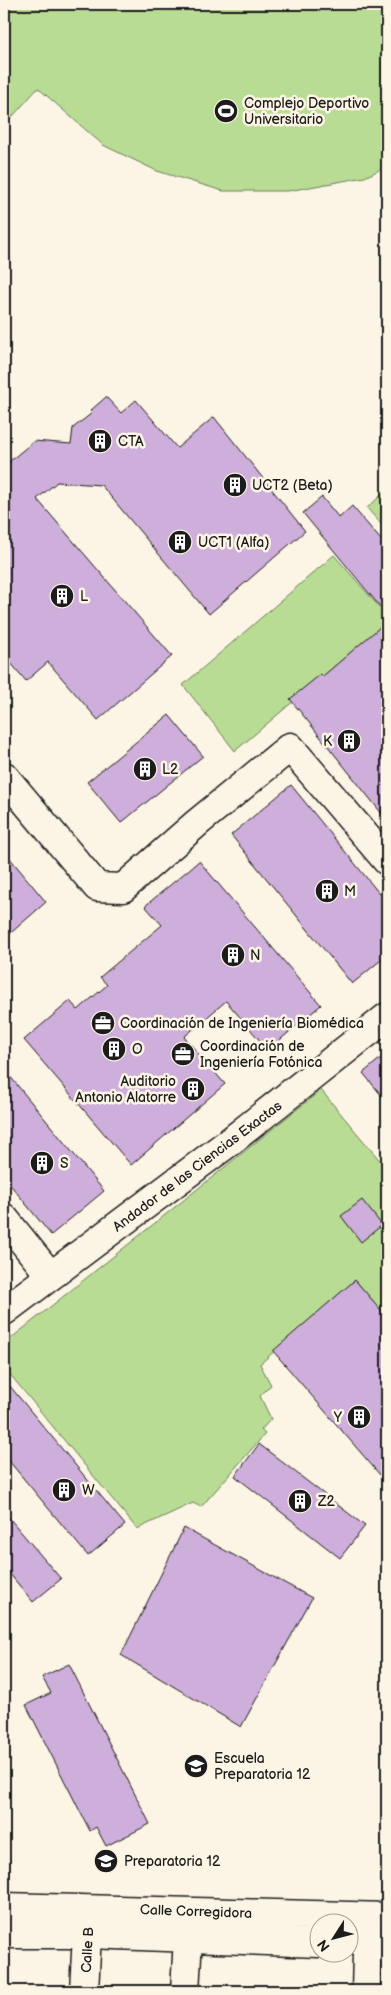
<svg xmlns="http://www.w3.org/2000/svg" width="391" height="1995" font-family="'Balsamiq Sans',sans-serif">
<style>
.green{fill:#b9dc95;stroke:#6a7c58}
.building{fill:#ceaeda;stroke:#1c1c1c}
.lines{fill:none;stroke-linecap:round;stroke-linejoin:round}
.minor-casing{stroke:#1c1c1c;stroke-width:31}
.minor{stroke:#fcf5e5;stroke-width:28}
.labels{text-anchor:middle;stroke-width:5;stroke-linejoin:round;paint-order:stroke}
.poi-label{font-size:14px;fill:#1c1c1c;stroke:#fcf5e5;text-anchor:start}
.street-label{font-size:14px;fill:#1c1c1c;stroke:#fcf5e5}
</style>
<rect width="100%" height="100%" fill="#fcf5e5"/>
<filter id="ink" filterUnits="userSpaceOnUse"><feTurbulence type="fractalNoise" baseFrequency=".02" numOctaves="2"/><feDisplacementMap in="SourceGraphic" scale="10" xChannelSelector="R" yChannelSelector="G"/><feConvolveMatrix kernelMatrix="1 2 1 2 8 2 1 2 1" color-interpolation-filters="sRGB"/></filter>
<g filter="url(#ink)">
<!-- green -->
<g class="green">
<polygon points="4,4 387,4 387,166 365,177 288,191 223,191 157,171 103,145 38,88 4,126"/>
<polygon points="387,490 387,531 367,508"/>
<polygon points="334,555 387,616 387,666 386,668 363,642 235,751 183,685"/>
<polygon points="321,1090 387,1169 387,1317 355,1280 260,1364 271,1385 260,1396 271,1419 261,1430 265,1434 201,1507 193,1503 137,1529 4,1367 4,1344"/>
</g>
<!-- building -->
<g class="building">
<polygon points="106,397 121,413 136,400 177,448 214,417 305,531 209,614 101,485 57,482 37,499 172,656 98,720 48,662 26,681 4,655 4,466 34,441 71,444 73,428 92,413 90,411"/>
<polygon points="322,497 339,518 352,506 387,547 387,615 303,513"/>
<polygon points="387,621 387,820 290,699 321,674 323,676"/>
<polygon points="169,715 203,756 121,823 87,782"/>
<polygon points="291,785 387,903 387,955 352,984 231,835"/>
<polygon points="4,851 46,902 4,939"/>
<polygon points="199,861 321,1005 268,1050 226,1001 184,1037 225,1084 131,1165 24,1040 70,1001 78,1010 107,985 100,977 162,925 145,906"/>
<polygon points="387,1053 387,1102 363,1073"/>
<polygon points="4,1069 104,1191 51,1235 4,1177"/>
<polygon points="362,1200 382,1225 361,1242 341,1216"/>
<polygon points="355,1280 387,1317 387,1483 273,1351"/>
<polygon points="4,1379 125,1525 88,1556 4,1455"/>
<polygon points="259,1444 365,1526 340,1558 235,1476"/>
<polygon points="4,1512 61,1579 33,1602 4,1567"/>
<polygon points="184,1528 312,1598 241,1727 121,1655"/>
<polygon points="69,1664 150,1824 106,1846 96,1827 90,1831 26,1705 51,1693 42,1677"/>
</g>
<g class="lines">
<!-- minor casing -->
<g class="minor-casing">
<g id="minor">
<polyline points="4,776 97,887 123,888 197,823 290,747 387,861"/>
<polyline points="4,1218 50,1275"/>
<polyline points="4,1311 232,1140 387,1017"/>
<polyline points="4,1907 387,1917"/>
<polyline points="4,1934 89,1934 318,1943"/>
<polyline points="84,1991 88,1915"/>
<polyline points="185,1991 188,1938"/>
<polyline points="366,1991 368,1917"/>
</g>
</g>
<!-- minor -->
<use href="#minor" class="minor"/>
</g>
</g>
<!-- icons -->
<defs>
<g id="stadium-disc" transform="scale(1.25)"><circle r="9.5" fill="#1c1c1c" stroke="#fcf5e5"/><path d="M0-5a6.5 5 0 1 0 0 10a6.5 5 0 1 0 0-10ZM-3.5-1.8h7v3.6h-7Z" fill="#fff"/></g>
<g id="building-disc" transform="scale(1.25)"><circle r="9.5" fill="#1c1c1c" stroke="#fcf5e5"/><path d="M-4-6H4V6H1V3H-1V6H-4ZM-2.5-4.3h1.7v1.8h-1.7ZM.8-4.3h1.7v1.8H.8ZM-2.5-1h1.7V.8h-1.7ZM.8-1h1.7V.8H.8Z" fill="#fff"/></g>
<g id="office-disc" transform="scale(1.25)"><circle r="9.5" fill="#1c1c1c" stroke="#fcf5e5"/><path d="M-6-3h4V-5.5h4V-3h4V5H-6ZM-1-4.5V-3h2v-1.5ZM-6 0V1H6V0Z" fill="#fff"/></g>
<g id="university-disc" transform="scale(1.25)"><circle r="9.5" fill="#1c1c1c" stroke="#fcf5e5"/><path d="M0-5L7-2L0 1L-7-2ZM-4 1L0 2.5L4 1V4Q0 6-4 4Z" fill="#fff"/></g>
</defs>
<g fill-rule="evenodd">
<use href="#stadium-disc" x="226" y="111"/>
<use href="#building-disc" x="100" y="441"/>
<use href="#building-disc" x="235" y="485"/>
<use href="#building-disc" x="180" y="542"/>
<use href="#building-disc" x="62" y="596"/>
<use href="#building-disc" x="349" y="741"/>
<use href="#building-disc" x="145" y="769"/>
<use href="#building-disc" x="327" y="891"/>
<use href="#building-disc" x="233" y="955"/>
<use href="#office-disc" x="103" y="1023"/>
<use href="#building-disc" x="114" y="1049"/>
<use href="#office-disc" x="183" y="1054"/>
<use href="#building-disc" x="193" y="1089"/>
<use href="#building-disc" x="42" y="1163"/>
<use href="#building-disc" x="359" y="1417"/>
<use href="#building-disc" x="64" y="1490"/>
<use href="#building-disc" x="300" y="1501"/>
<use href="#university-disc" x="196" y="1766"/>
<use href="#university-disc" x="106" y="1861"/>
</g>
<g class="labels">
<!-- poi labels -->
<g class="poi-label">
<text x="244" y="108">Complejo Deportivo<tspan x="244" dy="16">Universitario</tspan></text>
<text x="118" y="446">CTA</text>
<text x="252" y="490">UCT2 (Beta)</text>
<text x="198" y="547">UCT1 (Alfa)</text>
<text x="80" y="601">L</text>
<text x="332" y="746" text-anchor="end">K</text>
<text x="162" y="774">L2</text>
<text x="344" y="896">M</text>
<text x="250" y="960">N</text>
<text x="120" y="1028">Coordinación de Ingeniería Biomédica</text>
<text x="200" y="1051">Coordinación de<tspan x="200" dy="16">Ingeniería Fotónica</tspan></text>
<text x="132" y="1054">O</text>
<text x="176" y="1086" text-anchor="end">Auditorio<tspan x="176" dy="16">Antonio Alatorre</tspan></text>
<text x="60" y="1168">S</text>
<text x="342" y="1422" text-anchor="end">Y</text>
<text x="82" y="1495">W</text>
<text x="318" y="1506">Z2</text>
<text x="214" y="1763">Escuela<tspan x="214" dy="16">Preparatoria 12</tspan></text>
<text x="124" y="1866">Preparatoria 12</text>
</g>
<!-- street labels -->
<g class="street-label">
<text transform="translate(197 1166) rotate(-37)" y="5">Andador de las Ciencias Exactas</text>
<text transform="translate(196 1911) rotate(2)" y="5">Calle Corregidora</text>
<text transform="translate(87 1950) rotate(-87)" y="5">Calle B</text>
</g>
</g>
<!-- margin -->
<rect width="391" height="1995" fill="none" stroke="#fcf5e5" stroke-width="20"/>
<rect x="10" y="10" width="371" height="1975" fill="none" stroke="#1c1c1c" stroke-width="2" filter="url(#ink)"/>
<!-- north arrow -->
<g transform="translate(334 1938) rotate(234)"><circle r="24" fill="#fcf5e5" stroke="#a29e95"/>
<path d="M0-4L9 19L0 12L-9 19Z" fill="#1c1c1c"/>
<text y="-8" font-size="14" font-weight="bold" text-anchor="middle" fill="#1c1c1c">N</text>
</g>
</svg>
